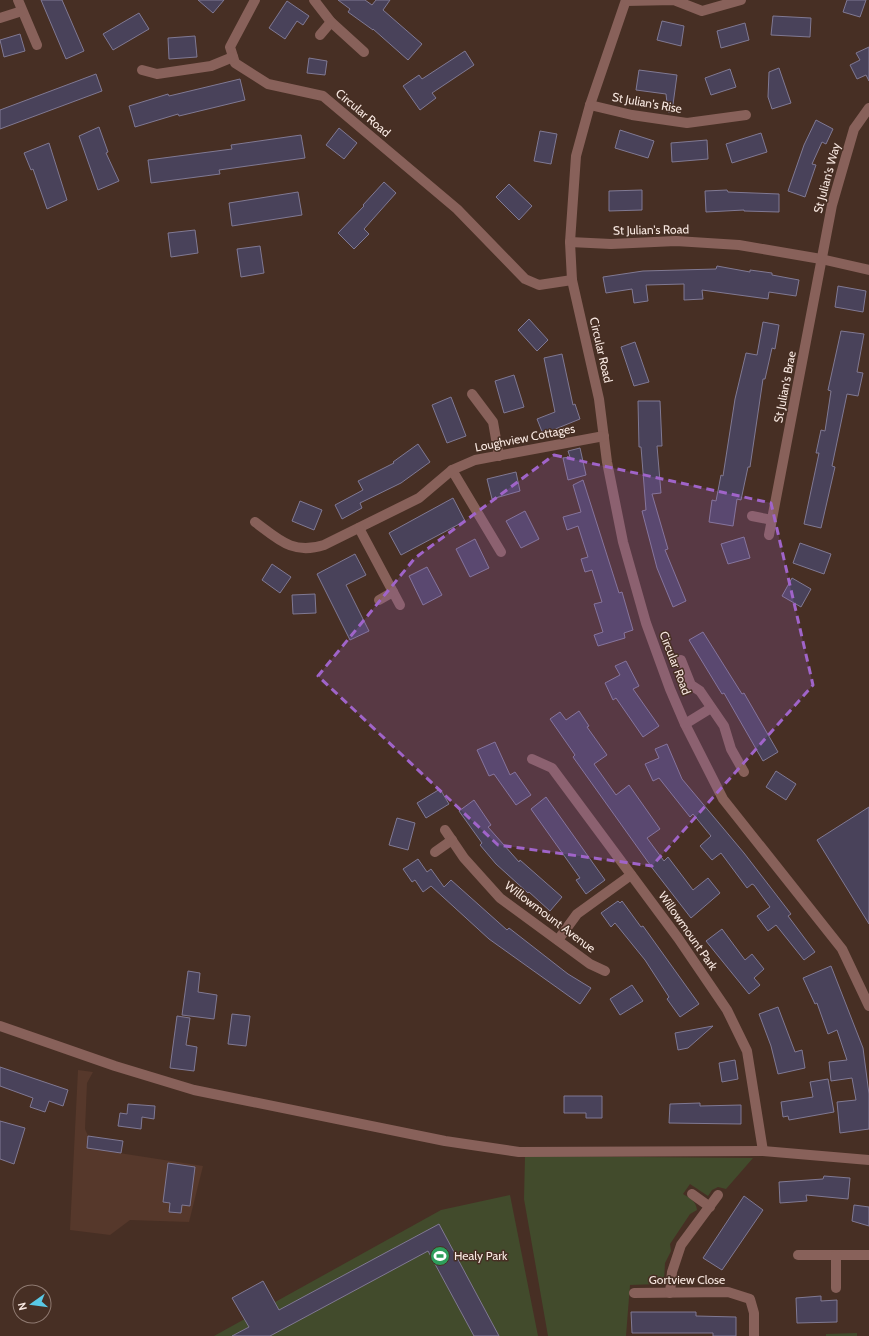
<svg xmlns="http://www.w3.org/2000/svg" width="869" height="1336" font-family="Cabin,sans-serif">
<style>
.built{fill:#56382b}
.green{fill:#424b2c}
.building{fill:#49425a;stroke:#807993}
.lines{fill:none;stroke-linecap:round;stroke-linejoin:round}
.minor{stroke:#88615a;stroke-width:10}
.marked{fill:#a064c9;fill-opacity:0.2;stroke:#a064c9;stroke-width:3;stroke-dasharray:8 5;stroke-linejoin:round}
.labels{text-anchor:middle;stroke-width:3;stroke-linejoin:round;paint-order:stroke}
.street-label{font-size:12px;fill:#f8e8e1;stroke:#472f24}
.poi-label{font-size:12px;fill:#f8e8e1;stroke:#472f24;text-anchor:start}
</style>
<rect width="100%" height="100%" fill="#472f24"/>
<!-- built -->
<polygon class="built" points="78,1070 93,1072 87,1083 85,1129 88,1136 87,1148 203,1166 189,1222 130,1220 110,1235 70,1230"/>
<!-- green -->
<g class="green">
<path d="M525,1156l228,2 -27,31 -8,-2 -6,3 -4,6 -18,-12 -7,10c8,5 13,7 14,16l-7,4 -20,30 1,7 -6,12 -1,18 -6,3 -28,1 -4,51h-78l-24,-137z"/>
<polygon points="510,1195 538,1336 214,1336 441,1210"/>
<polygon points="857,1333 857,1336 826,1336 826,1334"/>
</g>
<!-- building -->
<g class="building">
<polygon points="41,0 62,0 84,51 66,59"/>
<polygon points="198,0 224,0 213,13"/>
<polygon points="338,0 365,0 372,5 376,0 390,0 383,10 422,44 408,60 373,29 373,30 348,12 350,9"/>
<polygon points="847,0 866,0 860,17 843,12"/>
<polygon points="287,1 309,16 303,25 297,21 285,39 269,28"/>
<polygon points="139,13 149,29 113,50 103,34"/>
<polygon points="773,16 811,18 810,37 771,35"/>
<polygon points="662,21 684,26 681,46 657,40"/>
<polygon points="745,23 749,40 721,48 717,31"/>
<polygon points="20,34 25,51 4,57 0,40"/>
<polygon points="195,36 197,57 169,59 168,38"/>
<polygon points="869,47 869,81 866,75 857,79 850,65 860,60 856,53"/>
<polygon points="465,51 474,65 432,93 436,98 420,110 403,86 419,75 422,79"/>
<polygon points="309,58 327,61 325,75 307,73"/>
<polygon points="779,68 791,103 772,109 768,97 769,72"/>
<polygon points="730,69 736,87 711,95 705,78"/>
<polygon points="639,70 677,75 672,112 668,112 666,94 636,90"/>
<polygon points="96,74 102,91 0,129 0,110"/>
<polygon points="240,79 245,100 179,116 178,114 135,127 129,106 168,94 169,96"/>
<polygon points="816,120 833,129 826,144 822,142 812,164 816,165 805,197 788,191 804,145"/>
<polygon points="99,127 108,152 106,153 119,181 98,190 79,136"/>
<polygon points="339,128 357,143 344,159 326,145"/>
<polygon points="620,130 654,141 648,158 615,148"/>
<polygon points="540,131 557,134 551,164 534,161"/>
<polygon points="761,133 767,152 732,163 726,144"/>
<polygon points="301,135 305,158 219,170 220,174 151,183 148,160 232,149 231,145"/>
<polygon points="707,140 708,159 672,162 671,143"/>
<polygon points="49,143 67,200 47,209 33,169 31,170 24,153"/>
<polygon points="384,182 396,193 364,229 369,234 354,249 338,233 364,206 363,205"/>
<polygon points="509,184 532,206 519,220 496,197"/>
<polygon points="642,190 642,210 609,211 609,191"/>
<polygon points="727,190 728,192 779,194 779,212 744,211 744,210 706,212 705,191"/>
<polygon points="298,192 302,215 232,226 229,203"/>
<polygon points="195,230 198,253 171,257 168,233"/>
<polygon points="260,246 264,273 241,277 237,249"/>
<polygon points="717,266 750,272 750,270 772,273 772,275 799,280 796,296 769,292 768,299 702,290 703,299 684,300 684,284 646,285 648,301 634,303 632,289 606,293 603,277 643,271 716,269"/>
<polygon points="838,286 866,291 863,312 835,307"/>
<polygon points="529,319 548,340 537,351 518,330"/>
<polygon points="763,322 779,325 775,349 772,348 765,379 763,379 750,467 748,467 741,500 737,499 733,526 709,522 712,500 716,501 721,475 723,476 735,399 746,353 757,355"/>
<polygon points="841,331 864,334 857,372 863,373 858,396 847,394 832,466 835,467 821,528 804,524 819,453 816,453 821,430 825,431 831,391 828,390"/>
<polygon points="635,342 649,382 634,386 621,347"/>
<polygon points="562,354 573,405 575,404 580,419 543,434 537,419 555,412 544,358"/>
<polygon points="514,375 524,407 504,413 495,381"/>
<polygon points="451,397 466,436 447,443 432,405"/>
<polygon points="638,401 660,401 662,446 657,446 661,493 652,494 668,549 665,550 686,601 673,607 657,568 642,511 646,510 641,447 639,447"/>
<polygon points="418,444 430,462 401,483 360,503 362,508 342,519 335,505 363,490 358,481 394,463 393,462"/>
<polygon points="580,448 586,475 568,480 563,458 570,457 568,451"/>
<polygon points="516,472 520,491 492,499 487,479"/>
<polygon points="583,480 619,593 622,592 633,630 624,633 625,638 598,646 594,635 603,632 594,604 602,602 592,570 585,572 581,559 588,557 578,526 567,530 563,517 581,512 573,485"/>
<polygon points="453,498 465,521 401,555 389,533"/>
<polygon points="300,501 322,510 314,530 292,521"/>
<polygon points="525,511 539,539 521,548 506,521"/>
<polygon points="744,537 750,558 728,564 721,544"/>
<polygon points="475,539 489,568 470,577 456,549"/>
<polygon points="800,543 831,554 824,574 793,563"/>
<polygon points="355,554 366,575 346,585 369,631 350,640 317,574"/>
<polygon points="272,564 291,577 280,593 262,580"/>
<polygon points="427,567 442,595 423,605 409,576"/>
<polygon points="792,578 811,589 801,607 782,596"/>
<polygon points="315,594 316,613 293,614 292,595"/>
<polygon points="703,632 742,694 744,693 778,752 763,761 724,693 722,694 689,640"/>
<polygon points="626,661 639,686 633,689 659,726 643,737 616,698 613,700 605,683 620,675 615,666"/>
<polygon points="579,711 589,726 587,727 607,755 594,764 616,795 629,785 660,829 647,838 664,861 668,857 693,890 708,878 720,893 691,918 653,869 573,757 575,755 550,719 560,712 566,720"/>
<polygon points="495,742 510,775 515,772 531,795 516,805 494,774 489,776 477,750"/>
<polygon points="667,744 682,779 744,853 791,914 788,916 815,952 804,960 776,925 768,931 757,916 770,907 754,885 752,884 747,888 721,853 712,860 700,846 711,836 693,814 690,817 659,778 653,781 645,764 659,758 655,749"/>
<polygon points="776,771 796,784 786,800 766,787"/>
<polygon points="440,789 449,804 426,818 417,803"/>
<polygon points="546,797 605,880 586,894 576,880 580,878 531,809"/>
<polygon points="474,800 491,825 488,827 519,862 520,860 562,897 550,911 529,892 528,893 496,864 480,845 482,843 459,811"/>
<polygon points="869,807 869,924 817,840"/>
<polygon points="397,818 415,823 408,850 389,845"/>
<polygon points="418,859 427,872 431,869 444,887 451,880 507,930 509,928 568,974 591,988 580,1004 489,939 431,886 423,892 415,880 412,882 403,869"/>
<polygon points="618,901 620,903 622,901 641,927 643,926 699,1004 680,1017 667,999 669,997 645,960 615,923 611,927 601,913"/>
<polygon points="722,929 745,960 752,954 764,969 754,978 760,985 749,994 706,941"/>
<polygon points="831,966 863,1048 869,1094 869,1129 840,1133 837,1102 856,1100 852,1078 831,1081 829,1062 847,1060 837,1030 828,1034 817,1003 815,1004 803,978"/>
<polygon points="188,971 200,973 198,992 217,995 214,1019 182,1015"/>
<polygon points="632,985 643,1001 620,1015 610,999"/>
<polygon points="778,1007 795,1052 802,1050 805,1068 778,1074 771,1046 759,1014"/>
<polygon points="232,1014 250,1016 246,1046 228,1044"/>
<polygon points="177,1016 190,1018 186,1045 197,1047 194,1071 170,1068"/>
<polygon points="713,1026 688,1048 678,1050 675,1033"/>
<polygon points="735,1060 738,1079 722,1082 719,1063"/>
<polygon points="0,1067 68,1090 63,1106 49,1101 45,1112 30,1107 33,1098 0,1086"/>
<polygon points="828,1079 834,1112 789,1120 788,1116 783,1117 781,1102 813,1097 810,1082"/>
<polygon points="564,1096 602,1096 602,1118 586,1118 586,1113 564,1113"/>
<polygon points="700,1103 700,1106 741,1105 741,1124 669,1123 670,1104"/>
<polygon points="128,1104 155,1106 154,1119 142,1117 141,1129 118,1126 120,1113 127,1114"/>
<polygon points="0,1121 25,1128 14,1164 0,1159"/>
<polygon points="88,1136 123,1141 121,1153 87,1148"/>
<polygon points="168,1163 195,1167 190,1206 182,1205 181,1213 169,1212 170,1203 163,1202"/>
<polygon points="824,1176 850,1178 848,1199 806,1195 807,1201 780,1203 779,1182 823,1179"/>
<polygon points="744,1196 763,1210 722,1270 703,1258"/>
<polygon points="854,1205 869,1207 869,1226 852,1221"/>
<polygon points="439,1224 499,1336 474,1336 428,1251 270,1336 232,1336 249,1327 232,1298 263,1281 279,1310"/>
<polygon points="821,1296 821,1301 837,1300 837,1322 797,1323 796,1298"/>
<polygon points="631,1312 696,1312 696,1316 736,1317 736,1336 713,1336 713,1333 632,1333"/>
</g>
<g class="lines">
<!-- minor -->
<g class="minor">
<polyline points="18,0 37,45"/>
<polyline points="255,0 230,47 235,63 268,84 323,96 457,209 525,279 539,285 572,280"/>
<polyline points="314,0 331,22 364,52"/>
<polyline points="626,0 590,105 576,156 570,242 572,280 599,399 607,462 623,542 646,623 670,689 685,724 723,799 842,949 869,1006"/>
<polyline points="626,1 674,0 702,11 741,0"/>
<polyline points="0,18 22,11"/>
<polyline points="320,35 331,22"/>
<polyline points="142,70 157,74 211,66 233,57"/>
<polyline points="590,105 632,115 687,123 746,115"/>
<polyline points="570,242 611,244 676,241 739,245 821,259 869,270"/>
<polyline points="472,394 493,422 499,456"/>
<polyline points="452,470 501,552"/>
<polyline points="752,516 772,520"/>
<path d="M255,522c24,18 38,33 69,23l95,-47 33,-28 23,-10 129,-24"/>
<polyline points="359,528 400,605"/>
<polyline points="769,535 832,205 854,129 869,108"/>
<polyline points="379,600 393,592"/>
<polyline points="681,660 691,685 700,691 724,726 731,749 744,772"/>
<polyline points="685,724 711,708"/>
<polyline points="532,759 552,768 678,938 727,1010 747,1051 763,1151"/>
<polyline points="445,830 464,858 500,898 590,964 605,971"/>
<polyline points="435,852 452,840"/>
<polyline points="558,940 577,914 631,875"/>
<polyline points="0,1026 115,1066 194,1090 445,1141 519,1152 763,1151 869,1160"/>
<polyline points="692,1194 710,1207"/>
<polyline points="798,1255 869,1255"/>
<polyline points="836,1288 836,1255"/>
<polyline points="634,1293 728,1292 750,1299 754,1313 754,1336"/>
<polyline points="670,1293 672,1272 681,1245 718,1195"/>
</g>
</g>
<!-- marked area -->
<path class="marked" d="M554,455l217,48 42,182 -161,181 -154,-21 -180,-169 97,-118z"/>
<!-- icons -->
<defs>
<g id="stadium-disc" transform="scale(1)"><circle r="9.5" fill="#2e9e5b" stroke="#472f24"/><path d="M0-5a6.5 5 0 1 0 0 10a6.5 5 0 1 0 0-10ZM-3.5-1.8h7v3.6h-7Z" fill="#fff"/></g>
</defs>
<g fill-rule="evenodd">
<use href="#stadium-disc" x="440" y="1256"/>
</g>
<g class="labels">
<!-- street labels -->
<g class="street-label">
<text transform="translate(647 103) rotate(10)" y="4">St Julian's Rise</text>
<text transform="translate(363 113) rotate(40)" y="4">Circular Road</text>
<text transform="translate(827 178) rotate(-75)" y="4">St Julian's Way</text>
<text transform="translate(651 230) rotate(-1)" y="4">St Julian's Road</text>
<text transform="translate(601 350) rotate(77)" y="4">Circular Road</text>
<text transform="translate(785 387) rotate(-79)" y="4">St Julian's Brae</text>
<text transform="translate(525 438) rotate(-11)" y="4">Loughview Cottages</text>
<text transform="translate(675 663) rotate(69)" y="4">Circular Road</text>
<text transform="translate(550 917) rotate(37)" y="4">Willowmount Avenue</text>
<text transform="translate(688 931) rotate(55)" y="4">Willowmount Park</text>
<text x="687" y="1284">Gortview Close</text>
</g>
<!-- poi labels -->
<g class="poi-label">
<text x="454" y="1260">Healy Park</text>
</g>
</g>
<!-- north arrow -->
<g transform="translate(32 1304) rotate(256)"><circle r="19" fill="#472f24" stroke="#8e7970"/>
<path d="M0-3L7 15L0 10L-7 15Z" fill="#59c8e5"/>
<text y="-6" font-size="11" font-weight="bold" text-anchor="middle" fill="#f8e8e1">N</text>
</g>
</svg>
